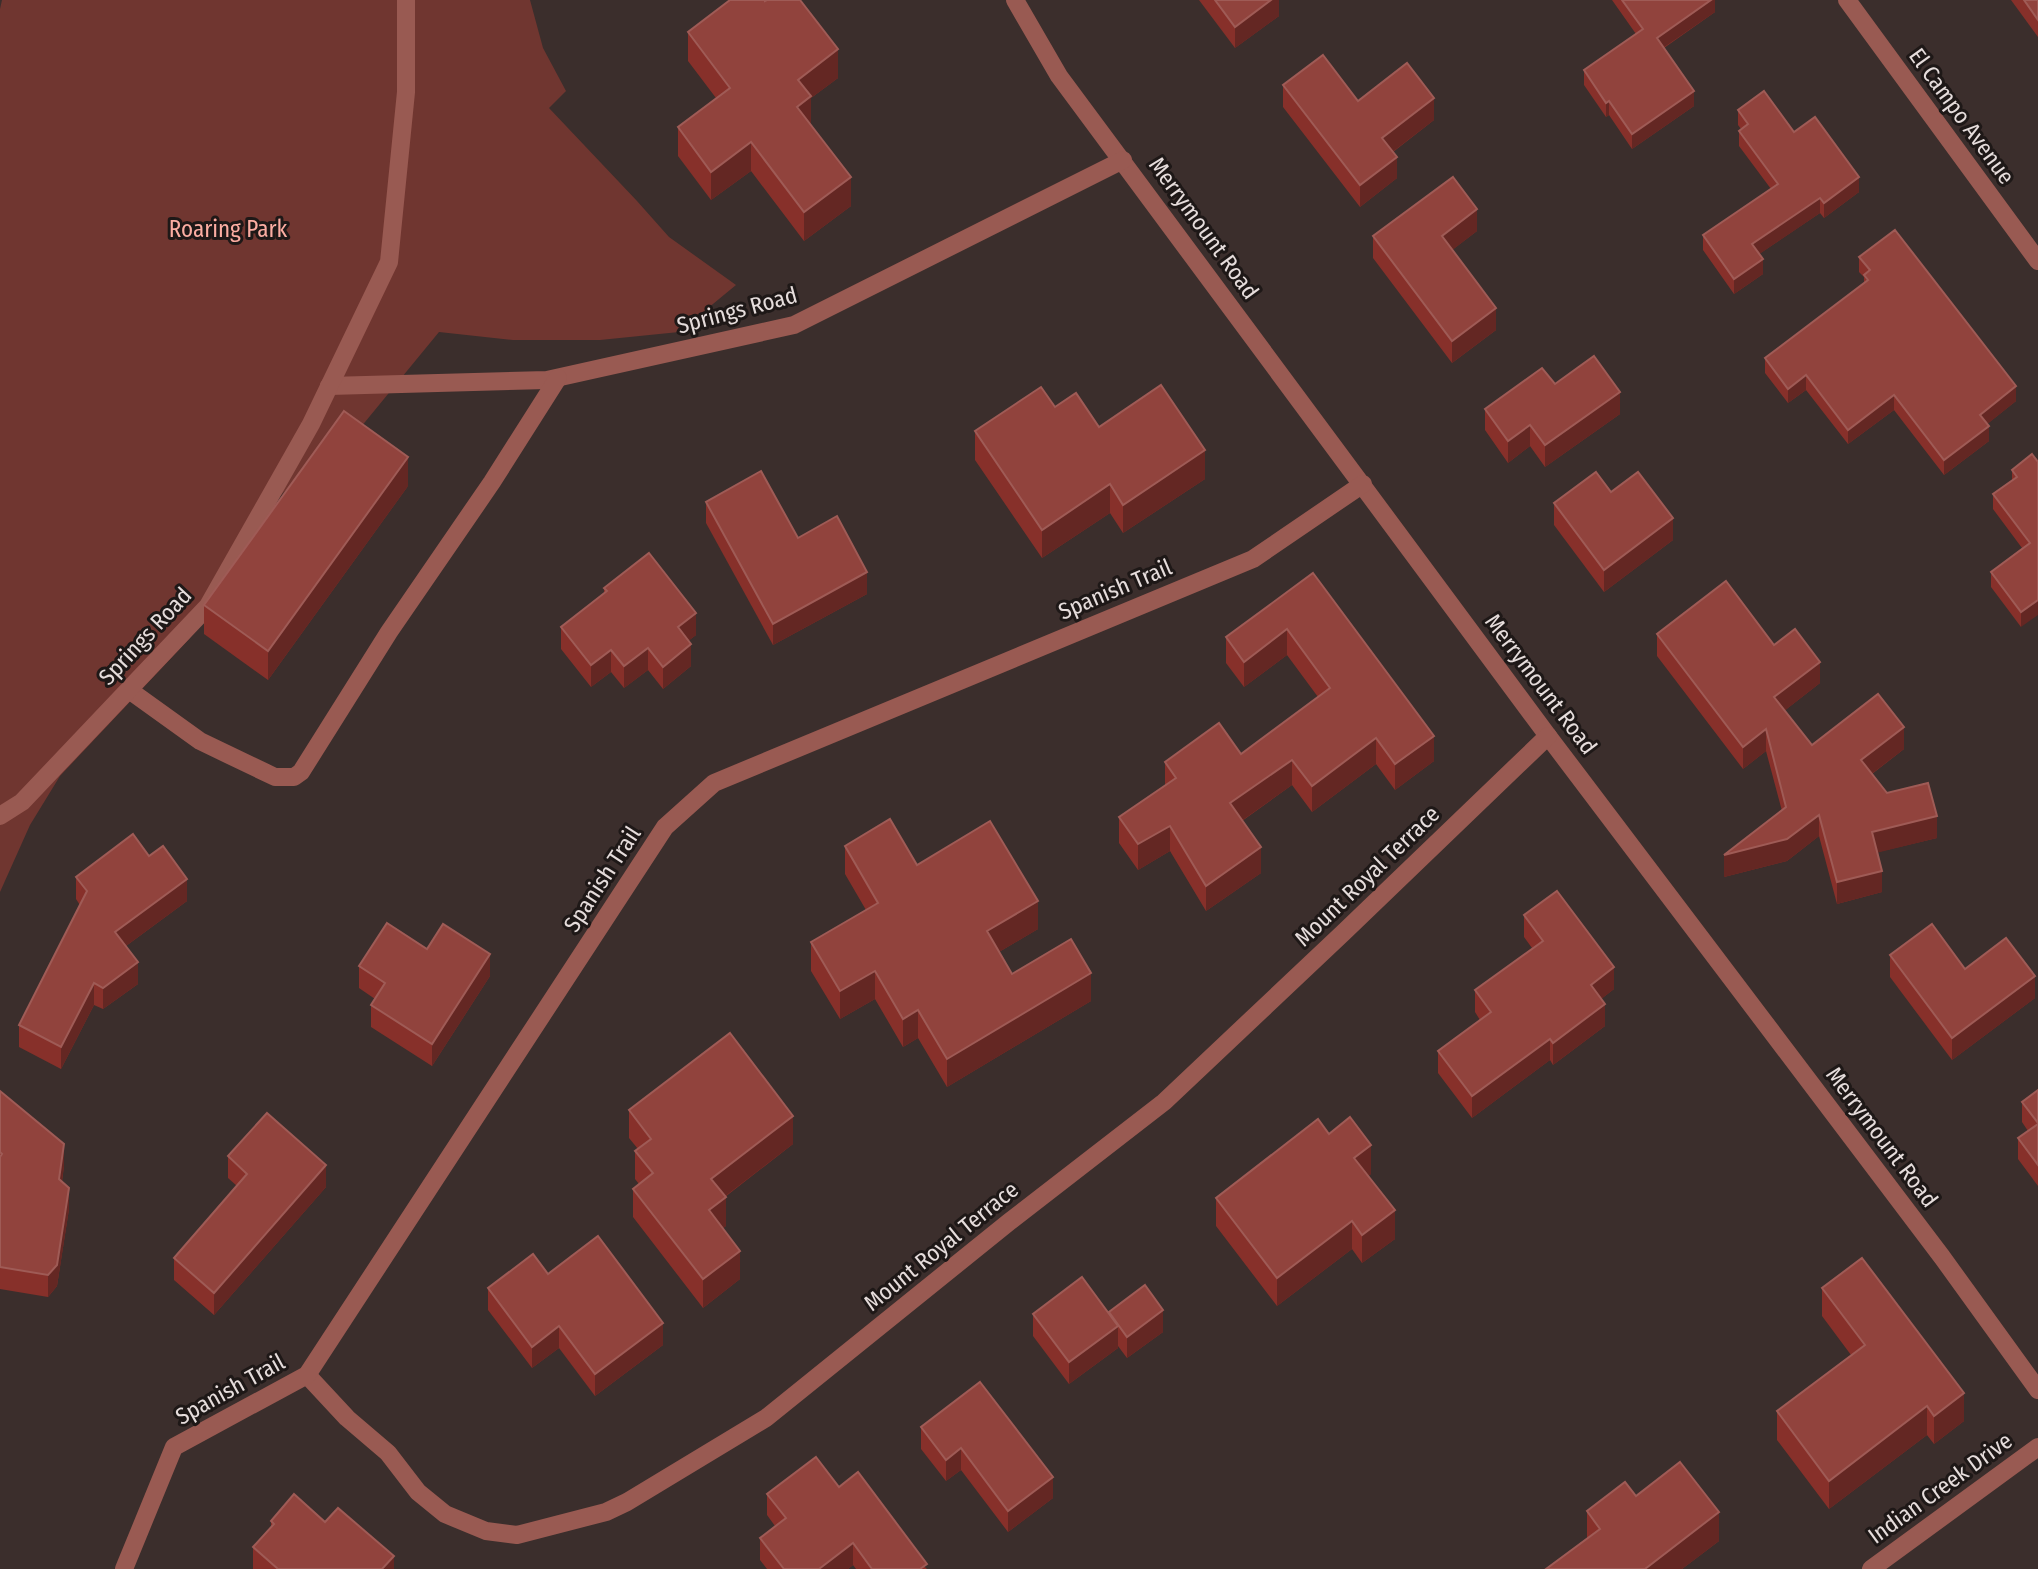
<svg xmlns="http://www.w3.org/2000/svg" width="2038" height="1569" font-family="'Fira Sans Condensed',sans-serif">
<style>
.green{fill:#703630}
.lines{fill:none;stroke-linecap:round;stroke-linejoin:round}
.minor{stroke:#995a52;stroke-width:18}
.wall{fill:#87302a}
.shaded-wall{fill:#642723}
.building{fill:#91433d;stroke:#9f5b56;stroke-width:2}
.labels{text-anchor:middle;stroke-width:6;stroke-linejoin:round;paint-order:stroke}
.street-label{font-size:23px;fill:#e6dddc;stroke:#1e1817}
.park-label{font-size:23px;fill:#fcada2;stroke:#1e1817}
</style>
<rect width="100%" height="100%" fill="#3b2e2c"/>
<!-- green -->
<polygon class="green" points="2,0 530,0 543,48 566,91 549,108 637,201 669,237 736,285 679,332 600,340 513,340 439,332 356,433 323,453 278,498 189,639 60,776 30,825 0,892 0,9"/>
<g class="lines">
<!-- minor -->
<g class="minor">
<polyline points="1015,0 1059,76 1548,736 1942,1257 2038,1390"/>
<polyline points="1847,0 2038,261"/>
<polyline points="329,386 547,380 794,325 1123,160"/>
<polyline points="129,690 200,741 275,777 294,777 301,772 389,632 492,482 558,378"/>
<polyline points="0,816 22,802 208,606 311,424 389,262 406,92 406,0"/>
<polyline points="307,1375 347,1418 388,1453 418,1492 445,1514 486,1531 517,1535 606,1512 627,1502 766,1418 1009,1222 1164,1102 1343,933 1548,736"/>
<polyline points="124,1569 174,1447 307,1375 665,827 714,783 1253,559 1363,484"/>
<polyline points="1871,1569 2038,1447"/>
</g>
</g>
<!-- wall -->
<g class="wall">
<polygon points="1199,0 1279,0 1279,16 1235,48"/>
<polygon points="1612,0 1715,0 1715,12 1664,48 1694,106 1632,149 1609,115 1606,117 1584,85 1584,70 1636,34"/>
<polygon points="2011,0 2038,0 2038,37"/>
<polygon points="688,32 838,78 811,98 811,125 851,206 804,241 751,171 711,200 678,156 678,127 716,98 688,61"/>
<polygon points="1283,85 1358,101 1434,120 1393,152 1397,178 1360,207 1283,107"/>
<polygon points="1738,110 1794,132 1859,192 1824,218 1820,213 1759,254 1763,274 1734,294 1703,250 1703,235 1771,189 1739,146 1739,131 1741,129 1738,125"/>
<polygon points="1477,231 1452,250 1496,330 1452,363 1373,258 1373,236"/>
<polygon points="1859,257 2016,401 1987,424 1989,441 1944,475 1894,410 1848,444 1806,390 1788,403 1765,373 1765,358 1864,283 1864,277 1859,272"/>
<polygon points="1555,384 1620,414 1545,467 1530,446 1508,463 1485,430 1485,409"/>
<polygon points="1055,407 1099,427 1205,479 1123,533 1110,513 1042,558 975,460 975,431"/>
<polygon points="2038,462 2021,627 1991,587 1991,572 2022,548 1993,509 1993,494 2012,480 2012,470"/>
<polygon points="408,486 268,680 204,634 204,605"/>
<polygon points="1611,492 1673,540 1604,592 1554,525 1554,503"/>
<polygon points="706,502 798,538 867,594 773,645 706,523"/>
<polygon points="1313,573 1434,761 1395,790 1376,764 1312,812 1292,785 1242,821 1261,873 1206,911 1170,851 1138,870 1119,843 1119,817 1165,786 1165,762 1241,754 1318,697 1287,655 1244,687 1226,663 1226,637"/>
<polygon points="604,588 696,635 688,641 691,666 663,689 648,670 624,688 611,672 591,687 561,649 561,627 604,594"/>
<polygon points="1657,634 1774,645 1820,683 1784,711 1812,745 1904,749 1872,774 1887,793 1937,838 1878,852 1882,892 1837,904 1819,836 1787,861 1724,877 1782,811 1766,751 1743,769 1657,656"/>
<polygon points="845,846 917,865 1038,929 999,952 1012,974 1091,1001 947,1087 918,1038 903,1047 875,999 840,1019 811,971 811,942 866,910 845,874"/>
<polygon points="149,856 187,901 126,946 138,984 103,1009 94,1005 61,1069 19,1047 19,1025 80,905 76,899 76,877"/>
<polygon points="1524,915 1614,989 1601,999 1605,1026 1553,1065 1550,1060 1472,1118 1438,1073 1438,1051 1480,1020 1475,1012 1475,990 1532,948 1524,937"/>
<polygon points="427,949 490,976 432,1066 371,1027 371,1005 375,999 359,988 359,966"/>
<polygon points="1890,955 1965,969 2035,998 1952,1060 1890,977"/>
<polygon points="2038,1090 2038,1186 2018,1159 2018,1138 2028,1131 2022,1122 2022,1102"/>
<polygon points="0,1091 64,1166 62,1182 69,1209 57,1286 48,1297 0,1289"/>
<polygon points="629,1110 793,1144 725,1197 726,1226 723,1228 740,1279 703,1308 633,1217 633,1189 639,1184 635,1179 635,1151 638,1149 629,1138"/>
<polygon points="1329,1134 1371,1174 1368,1176 1395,1239 1362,1263 1352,1249 1277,1306 1216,1226 1216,1198"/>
<polygon points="228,1156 326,1187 214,1315 174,1280 174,1258 237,1186 228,1178"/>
<polygon points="548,1274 663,1345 595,1396 559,1348 532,1368 488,1310 488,1288"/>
<polygon points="1822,1288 1964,1421 1934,1444 1927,1435 1829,1509 1777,1440 1777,1411 1851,1355 1822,1316"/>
<polygon points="1109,1312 1163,1332 1127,1358 1118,1346 1118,1348 1069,1384 1033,1336 1033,1314 1109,1314"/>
<polygon points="921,1427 1053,1498 1008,1532 961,1470 946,1481 921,1449"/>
<polygon points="839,1487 927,1569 856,1569 853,1565 848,1569 767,1569 760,1560 760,1538 775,1526 767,1515 767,1494"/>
<polygon points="1636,1496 1719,1541 1682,1569 1546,1569 1587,1538 1587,1511"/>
<polygon points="271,1521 325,1522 394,1569 253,1569 253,1547 271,1527"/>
</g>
<!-- shaded-wall -->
<g class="shaded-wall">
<polygon points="1271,0 1279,0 1279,16 1235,48 1235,27"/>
<polygon points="1711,0 1715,0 1715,12 1657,52 1657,38"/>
<polygon points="838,49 838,78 811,98 811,125 797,107 798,80"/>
<polygon points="1694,91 1694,106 1632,149 1632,134"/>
<polygon points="1434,98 1434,120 1382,160 1382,138"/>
<polygon points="1609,101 1609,115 1606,117 1606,103"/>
<polygon points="751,142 751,171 711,200 711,172"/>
<polygon points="1397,157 1397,178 1360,207 1360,185"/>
<polygon points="851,177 851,206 804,241 804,212"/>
<polygon points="1859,177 1859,192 1824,218 1824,203"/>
<polygon points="1820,198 1820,213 1752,259 1752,244"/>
<polygon points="1477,209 1477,231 1442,258 1442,236"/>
<polygon points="1763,259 1763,274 1734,294 1734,279"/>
<polygon points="1496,308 1496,330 1452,363 1452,341"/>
<polygon points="1806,375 1806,390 1788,403 1788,389"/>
<polygon points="2016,386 2016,401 1980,430 1980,415"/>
<polygon points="1620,392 1620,414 1545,467 1545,445"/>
<polygon points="1894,395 1894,410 1848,444 1848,430"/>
<polygon points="1530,425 1530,446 1508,463 1508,441"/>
<polygon points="1989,426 1989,441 1944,475 1944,460"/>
<polygon points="1205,450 1205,479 1123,533 1123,505"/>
<polygon points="408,457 408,486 268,680 268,651"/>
<polygon points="1110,484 1110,513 1042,558 1042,530"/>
<polygon points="1673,518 1673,540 1604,592 1604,570"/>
<polygon points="867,572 867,594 773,645 773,624"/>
<polygon points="2038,600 2038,615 2021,627 2021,612"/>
<polygon points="696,613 696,635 678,649 678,627"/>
<polygon points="1287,629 1287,655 1244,687 1244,662"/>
<polygon points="691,644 691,666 663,689 663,667"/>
<polygon points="648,648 648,670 624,688 624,666"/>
<polygon points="611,650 611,672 591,687 591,665"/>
<polygon points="1820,662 1820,683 1774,719 1774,697"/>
<polygon points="1904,727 1904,749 1861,782 1861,760"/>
<polygon points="1766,729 1766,751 1743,769 1743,747"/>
<polygon points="1434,736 1434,761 1395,790 1395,764"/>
<polygon points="1376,738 1376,764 1312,812 1312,786"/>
<polygon points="1292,760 1292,785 1230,829 1230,803"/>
<polygon points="1819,815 1819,836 1787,861 1724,877 1724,855"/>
<polygon points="1937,816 1937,838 1872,854 1872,832"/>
<polygon points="1170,826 1170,851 1138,870 1138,844"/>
<polygon points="1261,847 1261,873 1206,911 1206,886"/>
<polygon points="1882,871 1882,892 1837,904 1837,882"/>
<polygon points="187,879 187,901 115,954 115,932"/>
<polygon points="1038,901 1038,929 987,959 987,931"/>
<polygon points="490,954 490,976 432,1066 432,1044"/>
<polygon points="138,962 138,984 103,1009 103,988"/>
<polygon points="1614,967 1614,989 1591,1007 1591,985"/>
<polygon points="875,971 875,999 840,1019 840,991"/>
<polygon points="1091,973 1091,1001 947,1087 947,1059"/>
<polygon points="2035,976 2035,998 1952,1060 1952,1038"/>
<polygon points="94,983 94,1005 61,1069 61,1047"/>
<polygon points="1605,1004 1605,1026 1553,1065 1553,1043"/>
<polygon points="918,1010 918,1038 903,1047 903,1019"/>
<polygon points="1550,1039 1550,1060 1472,1118 1472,1096"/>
<polygon points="793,1116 793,1144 711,1207 711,1179"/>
<polygon points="64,1144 64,1166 59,1201 59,1179"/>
<polygon points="1371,1145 1371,1174 1354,1186 1354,1158"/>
<polygon points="326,1165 326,1187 214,1315 214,1293"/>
<polygon points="69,1188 69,1209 57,1286 48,1297 48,1275"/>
<polygon points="726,1197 726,1226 709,1239 709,1210"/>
<polygon points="1395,1210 1395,1239 1362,1263 1362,1235"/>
<polygon points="1352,1221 1352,1249 1277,1306 1277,1278"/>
<polygon points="740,1251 740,1279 703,1308 703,1279"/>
<polygon points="1163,1310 1163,1332 1127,1358 1127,1337"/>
<polygon points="663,1323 663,1345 595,1396 595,1374"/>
<polygon points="559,1326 559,1348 532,1368 532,1347"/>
<polygon points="1118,1326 1118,1348 1069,1384 1069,1362"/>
<polygon points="1964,1393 1964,1421 1934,1444 1934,1416"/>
<polygon points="1927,1406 1927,1435 1829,1509 1829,1481"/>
<polygon points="961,1448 961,1470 946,1481 946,1460"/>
<polygon points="1053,1477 1053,1498 1008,1532 1008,1511"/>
<polygon points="1719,1512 1719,1541 1682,1569 1645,1569"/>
<polygon points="853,1543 853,1565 848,1569 819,1569"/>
<polygon points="394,1556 394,1569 382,1569"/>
</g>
<!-- building -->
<g class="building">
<polygon points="730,0 765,0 765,1 767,0 800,0 838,49 798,80 811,96 797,107 851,177 804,212 751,142 711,172 678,127 730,88 688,32"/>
<polygon points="1215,0 1271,0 1235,27"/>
<polygon points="1622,0 1711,0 1657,38 1694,91 1632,134 1609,101 1606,103 1584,70 1643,29"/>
<polygon points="2024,0 2038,0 2038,20"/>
<polygon points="1323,55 1358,101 1407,63 1434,98 1382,138 1397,157 1360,185 1283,85"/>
<polygon points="1764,91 1794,132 1815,117 1859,177 1824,203 1820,198 1752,244 1763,259 1734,279 1703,235 1778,184 1739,131 1748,124 1738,110"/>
<polygon points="1453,177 1477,209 1442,236 1496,308 1452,341 1373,236"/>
<polygon points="1895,230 2016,386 1980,415 1989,426 1944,460 1894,395 1848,430 1806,375 1788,389 1765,358 1868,280 1864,275 1870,270 1859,257"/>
<polygon points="1594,356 1620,392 1545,445 1530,425 1508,441 1485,409 1542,368 1555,384"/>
<polygon points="1161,385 1205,450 1123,505 1110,484 1042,530 975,431 1041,387 1055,407 1076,393 1099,427"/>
<polygon points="344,411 408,457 268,651 204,605"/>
<polygon points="2032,454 2038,462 2038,600 2021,612 1991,572 2030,543 1993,494 2017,477 2012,470"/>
<polygon points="761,471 798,538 837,516 867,572 773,624 706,502"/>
<polygon points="1596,472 1611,492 1638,472 1673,518 1604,570 1554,503"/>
<polygon points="649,553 696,613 678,627 691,644 663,667 648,648 624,666 611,650 591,665 561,627 607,591 604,588"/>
<polygon points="1313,573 1434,736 1395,764 1376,738 1312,786 1292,760 1230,803 1261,847 1206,886 1170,826 1138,844 1119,817 1176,778 1165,762 1219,723 1241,754 1330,688 1287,629 1244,662 1226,637"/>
<polygon points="1726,581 1774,645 1795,629 1820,662 1774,697 1812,745 1878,694 1904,727 1861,760 1887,793 1928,783 1937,816 1872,832 1882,871 1837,882 1819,815 1787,839 1724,855 1786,807 1766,729 1743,747 1657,634"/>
<polygon points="890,819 917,865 990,821 1038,901 987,931 1012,974 1071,939 1091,973 947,1059 918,1010 903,1019 875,971 840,991 811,942 878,903 845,846"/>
<polygon points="133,834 149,856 163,846 187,879 115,932 138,962 103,988 94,983 61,1047 19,1025 87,891 76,877"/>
<polygon points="1557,891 1614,967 1591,985 1605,1004 1553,1043 1550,1039 1472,1096 1438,1051 1491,1012 1475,990 1543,941 1524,915"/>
<polygon points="387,923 427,949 443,924 490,954 432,1044 371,1005 385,983 359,966"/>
<polygon points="1932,924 1965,969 2006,938 2035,976 1952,1038 1890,955"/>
<polygon points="730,1033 793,1116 711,1179 726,1197 709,1210 740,1251 703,1279 633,1189 653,1173 635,1151 651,1139 629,1110"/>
<polygon points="2038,1090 2038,1123 2022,1102"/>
<polygon points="0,1091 64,1144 59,1179 69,1188 57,1265 48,1275 0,1267 0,1157 2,1154 0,1152"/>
<polygon points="267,1113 326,1165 214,1293 174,1258 247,1174 228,1156"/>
<polygon points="1350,1117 1371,1145 1354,1158 1395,1210 1362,1235 1352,1221 1277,1278 1216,1198 1318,1119 1329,1134"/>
<polygon points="2038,1124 2038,1165 2018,1138"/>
<polygon points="598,1236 663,1323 595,1374 559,1326 532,1347 488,1288 533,1254 548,1274"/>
<polygon points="1862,1258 1964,1393 1934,1416 1927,1406 1829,1481 1777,1411 1865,1345 1822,1288"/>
<polygon points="1082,1277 1118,1326 1069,1362 1033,1314"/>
<polygon points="1145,1285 1163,1310 1127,1337 1109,1312"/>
<polygon points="980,1382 1053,1477 1008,1511 961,1448 946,1460 921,1427"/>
<polygon points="816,1457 839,1487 858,1472 927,1564 920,1569 872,1569 853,1543 819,1569 784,1569 760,1538 786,1518 767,1494"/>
<polygon points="1680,1462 1719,1512 1645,1569 1546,1569 1600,1529 1587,1511 1625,1482 1636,1496"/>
<polygon points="294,1494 325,1522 338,1508 394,1556 382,1569 278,1569 253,1547 274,1524 271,1521"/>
</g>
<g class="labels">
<!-- street labels -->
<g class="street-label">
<text transform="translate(1962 116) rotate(54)" y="8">El Campo Avenue</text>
<text transform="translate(1204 228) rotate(54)" y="8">Merrymount Road</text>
<text transform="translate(737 310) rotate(-15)" y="8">Springs Road</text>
<text transform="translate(1115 589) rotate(-23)" y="8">Spanish Trail</text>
<text transform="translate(145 636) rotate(-47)" y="8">Springs Road</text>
<text transform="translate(1541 684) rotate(53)" y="8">Merrymount Road</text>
<text transform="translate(1367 876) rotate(-44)" y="8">Mount Royal Terrace</text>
<text transform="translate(602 879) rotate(-57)" y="8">Spanish Trail</text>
<text transform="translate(1882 1137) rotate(53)" y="8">Merrymount Road</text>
<text transform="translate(941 1246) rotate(-39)" y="8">Mount Royal Terrace</text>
<text transform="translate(230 1389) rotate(-29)" y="8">Spanish Trail</text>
<text transform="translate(1940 1488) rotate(-36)" y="8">Indian Creek Drive</text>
</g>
<!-- park labels -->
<g class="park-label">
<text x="228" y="237">Roaring Park</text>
</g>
</g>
</svg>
